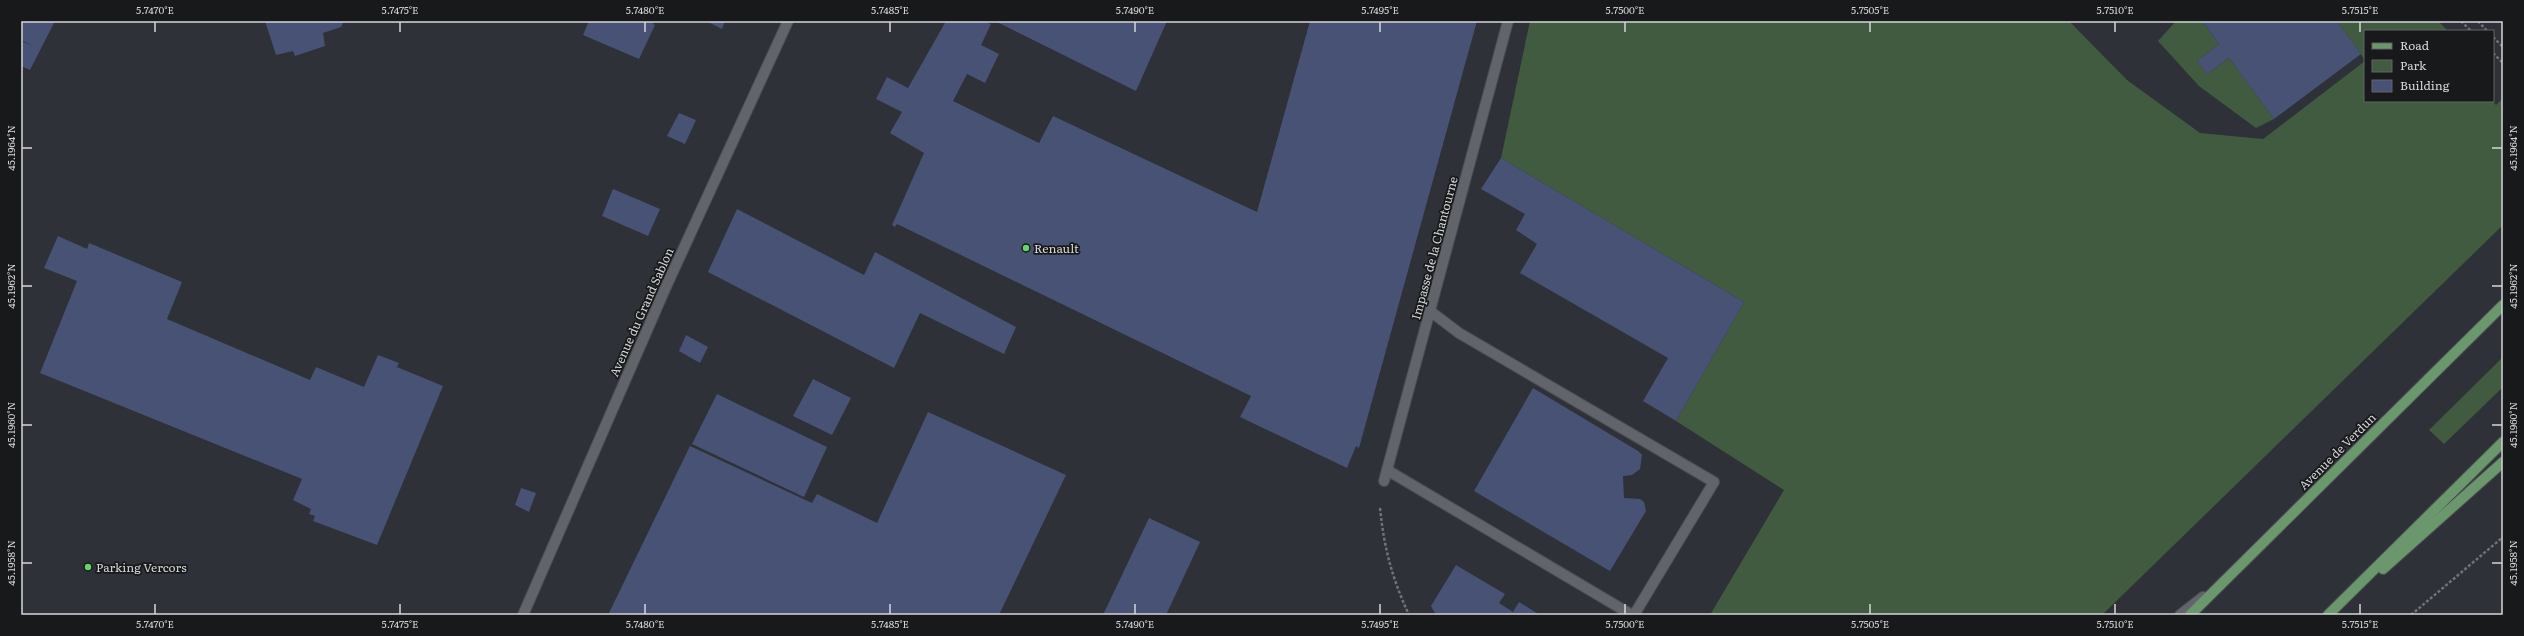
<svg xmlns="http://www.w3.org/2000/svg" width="2524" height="636" font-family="Literata,serif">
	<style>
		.green { fill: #405b3f }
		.building { fill: #475275 }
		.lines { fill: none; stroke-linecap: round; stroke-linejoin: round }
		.service-casing { stroke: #4c4d53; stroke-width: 12 }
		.minor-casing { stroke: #4c4d53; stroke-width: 12 }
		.tertiary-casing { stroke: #4c4d53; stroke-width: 12 }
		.primary-casing { stroke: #4c4d53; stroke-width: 12 }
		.path { stroke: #707277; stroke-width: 2.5; stroke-dasharray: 3 2; stroke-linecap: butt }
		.service { stroke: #62646b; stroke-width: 10 }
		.minor { stroke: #62646b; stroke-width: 10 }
		.tertiary { stroke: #62646b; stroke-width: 10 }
		.primary { stroke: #6a976c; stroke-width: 10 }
		.ticks { fill: none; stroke: #d5d6da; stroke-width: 1.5 }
		.poi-dot { fill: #68d465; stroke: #18191b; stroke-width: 1.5 }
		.labels { text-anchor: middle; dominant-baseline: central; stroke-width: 3.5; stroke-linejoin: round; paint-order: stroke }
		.poi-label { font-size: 12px; fill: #d5d6da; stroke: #18191b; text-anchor: start }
		.street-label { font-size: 12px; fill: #d5d6da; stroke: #18191b }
		.neatline { fill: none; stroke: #d5d6da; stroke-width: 1.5 }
		.ticks-label { font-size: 10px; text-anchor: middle; fill: #d5d6da }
	</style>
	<rect width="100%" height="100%" fill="#2e3137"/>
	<g class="green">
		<polygon points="1530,21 2069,21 2127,80 2200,133 2263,139 2365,61 2365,101 2492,101 2496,105 2503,98 2503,225 2102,615 1710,615 1784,490 1676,421 1744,302 1501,158"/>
		<polygon points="2176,21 2202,21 2219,44 2197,61 2207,74 2229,58 2274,119 2256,128 2199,86 2158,41"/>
		<polygon points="2337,21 2438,21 2448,31 2365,31 2365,60"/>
		<polygon points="2503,357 2503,387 2444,444 2429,430"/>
	</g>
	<g class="building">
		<polygon points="21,21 55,21 30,70 21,66 21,41 33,46 21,40"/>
		<polygon points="265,21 344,21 341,27 323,33 325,46 295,56 293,51 276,55"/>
		<polygon points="589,21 654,21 653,24 655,25 639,59 583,35"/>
		<polygon points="706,21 725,21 722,29"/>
		<polygon points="946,21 984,21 991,24 981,45 999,54 985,83 967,74 953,101 1039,143 1053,116 1257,212 1310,21 1477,21 1359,448 1356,446 1347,468 1240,417 1251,396 897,224 895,227 892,225 924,153 890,133 902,112 876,99 887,77 908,88"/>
		<polygon points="995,21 1167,21 1136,91"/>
		<polygon points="2202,21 2337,21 2361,54 2274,119 2229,58 2207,74 2197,61 2219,44"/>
		<polygon points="679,113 696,120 685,144 667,136"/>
		<polygon points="1501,158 1744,302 1676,421 1643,401 1668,358 1520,273 1537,244 1516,230 1525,214 1481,189"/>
		<polygon points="613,189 660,209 648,236 602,216"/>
		<polygon points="737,209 864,275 875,252 1016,327 1004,354 920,313 894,368 708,272"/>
		<polygon points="58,236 87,249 89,243 182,282 167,319 310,380 316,367 364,387 378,355 399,363 397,367 443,386 377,545 313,521 315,516 309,514 311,509 293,500 302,479 40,373 77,281 44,268"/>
		<polygon points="686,335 708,347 700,363 679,351"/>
		<polygon points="813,379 851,398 832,435 793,416"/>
		<polygon points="1533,388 1638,451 1642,455 1640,469 1632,475 1623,476 1624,498 1640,499 1644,502 1646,511 1610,571 1474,491"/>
		<polygon points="717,394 827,447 804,497 692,444"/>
		<polygon points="928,412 1066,475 999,615 608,615 690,446 812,503 817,494 877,523"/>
		<polygon points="521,488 536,493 529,512 515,505"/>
		<polygon points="1149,518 1200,542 1166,615 1103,615"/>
		<polygon points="1456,565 1505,594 1499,603 1513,612 1519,602 1540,615 1436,615 1431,606"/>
	</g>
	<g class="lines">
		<defs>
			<g id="service">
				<polyline points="1430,311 1459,333 1714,482 1634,615"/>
				<polyline points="1387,470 1632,615"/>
				<polyline points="2180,615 2203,597"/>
			</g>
			<polyline id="minor" points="1384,481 1508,21"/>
			<polyline id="tertiary" points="523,615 665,289 788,21"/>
			<g id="primary">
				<polyline points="2383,569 2503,462"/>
				<polyline points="2190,615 2503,305"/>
				<polyline points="2328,615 2503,442"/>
			</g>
		</defs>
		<use href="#service" class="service-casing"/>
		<use href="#minor" class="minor-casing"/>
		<use href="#tertiary" class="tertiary-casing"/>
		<use href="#primary" class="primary-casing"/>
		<g class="path">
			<polyline points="2461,21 2471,31"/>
			<polyline points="2478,21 2487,31"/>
			<polyline points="2493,37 2503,47"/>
			<polyline points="2493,53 2503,63"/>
			<path d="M1380,508c4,40 12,70 29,107"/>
			<polyline points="2411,615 2503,537"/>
		</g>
		<use href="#service" class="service"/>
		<use href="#minor" class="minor"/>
		<use href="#tertiary" class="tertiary"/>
		<use href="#primary" class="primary"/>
	</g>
	<path class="ticks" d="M155,22v10M400,22v10M645,22v10M890,22v10M1135,22v10M1380,22v10M1625,22v10M1870,22v10M2115,22v10M2360,22v10M22,148h10M2492,148h10M22,286h10M2492,286h10M22,425h10M2492,425h10M22,563h10M2492,563h10M155,604v10M400,604v10M645,604v10M890,604v10M1135,604v10M1380,604v10M1625,604v10M1870,604v10M2115,604v10M2360,604v10"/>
	<g class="poi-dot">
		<circle cx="1026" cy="248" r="4"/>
		<circle cx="88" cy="567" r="4"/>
	</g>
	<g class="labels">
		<g class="poi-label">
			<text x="1034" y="248">Renault</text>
			<text x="96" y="567">Parking Vercors</text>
		</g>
		<g class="street-label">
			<text transform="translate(1434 248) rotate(-75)">Impasse de la Chantourne</text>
			<text transform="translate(641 312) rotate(-66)">Avenue du Grand Sablon</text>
			<text transform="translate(2337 451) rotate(-45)">Avenue de Verdun</text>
		</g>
	</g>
	<rect width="2524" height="636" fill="none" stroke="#18191b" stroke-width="44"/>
	<rect x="2364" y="30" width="130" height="72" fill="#18191b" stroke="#646567"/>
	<rect x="2372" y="43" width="20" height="6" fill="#6a976c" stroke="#646567"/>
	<text x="2400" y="50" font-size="12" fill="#d5d6da">Road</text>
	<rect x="2372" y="60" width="20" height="12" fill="#405b3f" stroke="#646567"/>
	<text x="2400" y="70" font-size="12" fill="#d5d6da">Park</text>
	<rect x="2372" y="80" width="20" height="12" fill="#475275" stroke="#646567"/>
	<text x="2400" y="90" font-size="12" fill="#d5d6da">Building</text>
	<rect x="22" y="22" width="2480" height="592" class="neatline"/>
	<g class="ticks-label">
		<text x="155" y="14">5.7470°E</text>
		<text x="400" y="14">5.7475°E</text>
		<text x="645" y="14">5.7480°E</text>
		<text x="890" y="14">5.7485°E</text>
		<text x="1135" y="14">5.7490°E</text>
		<text x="1380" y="14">5.7495°E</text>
		<text x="1625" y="14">5.7500°E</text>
		<text x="1870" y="14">5.7505°E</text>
		<text x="2115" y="14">5.7510°E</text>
		<text x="2360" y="14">5.7515°E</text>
		<text transform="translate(11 148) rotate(-90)" y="4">45.1964°N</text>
		<text transform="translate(2513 148) rotate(-90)" y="4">45.1964°N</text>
		<text transform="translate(11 286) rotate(-90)" y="4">45.1962°N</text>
		<text transform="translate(2513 286) rotate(-90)" y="4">45.1962°N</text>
		<text transform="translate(11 425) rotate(-90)" y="4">45.1960°N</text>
		<text transform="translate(2513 425) rotate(-90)" y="4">45.1960°N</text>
		<text transform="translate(11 563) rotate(-90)" y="4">45.1958°N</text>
		<text transform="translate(2513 563) rotate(-90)" y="4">45.1958°N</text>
		<text x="155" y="628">5.7470°E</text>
		<text x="400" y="628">5.7475°E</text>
		<text x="645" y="628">5.7480°E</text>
		<text x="890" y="628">5.7485°E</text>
		<text x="1135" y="628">5.7490°E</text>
		<text x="1380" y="628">5.7495°E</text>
		<text x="1625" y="628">5.7500°E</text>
		<text x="1870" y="628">5.7505°E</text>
		<text x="2115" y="628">5.7510°E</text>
		<text x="2360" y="628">5.7515°E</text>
	</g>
</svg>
